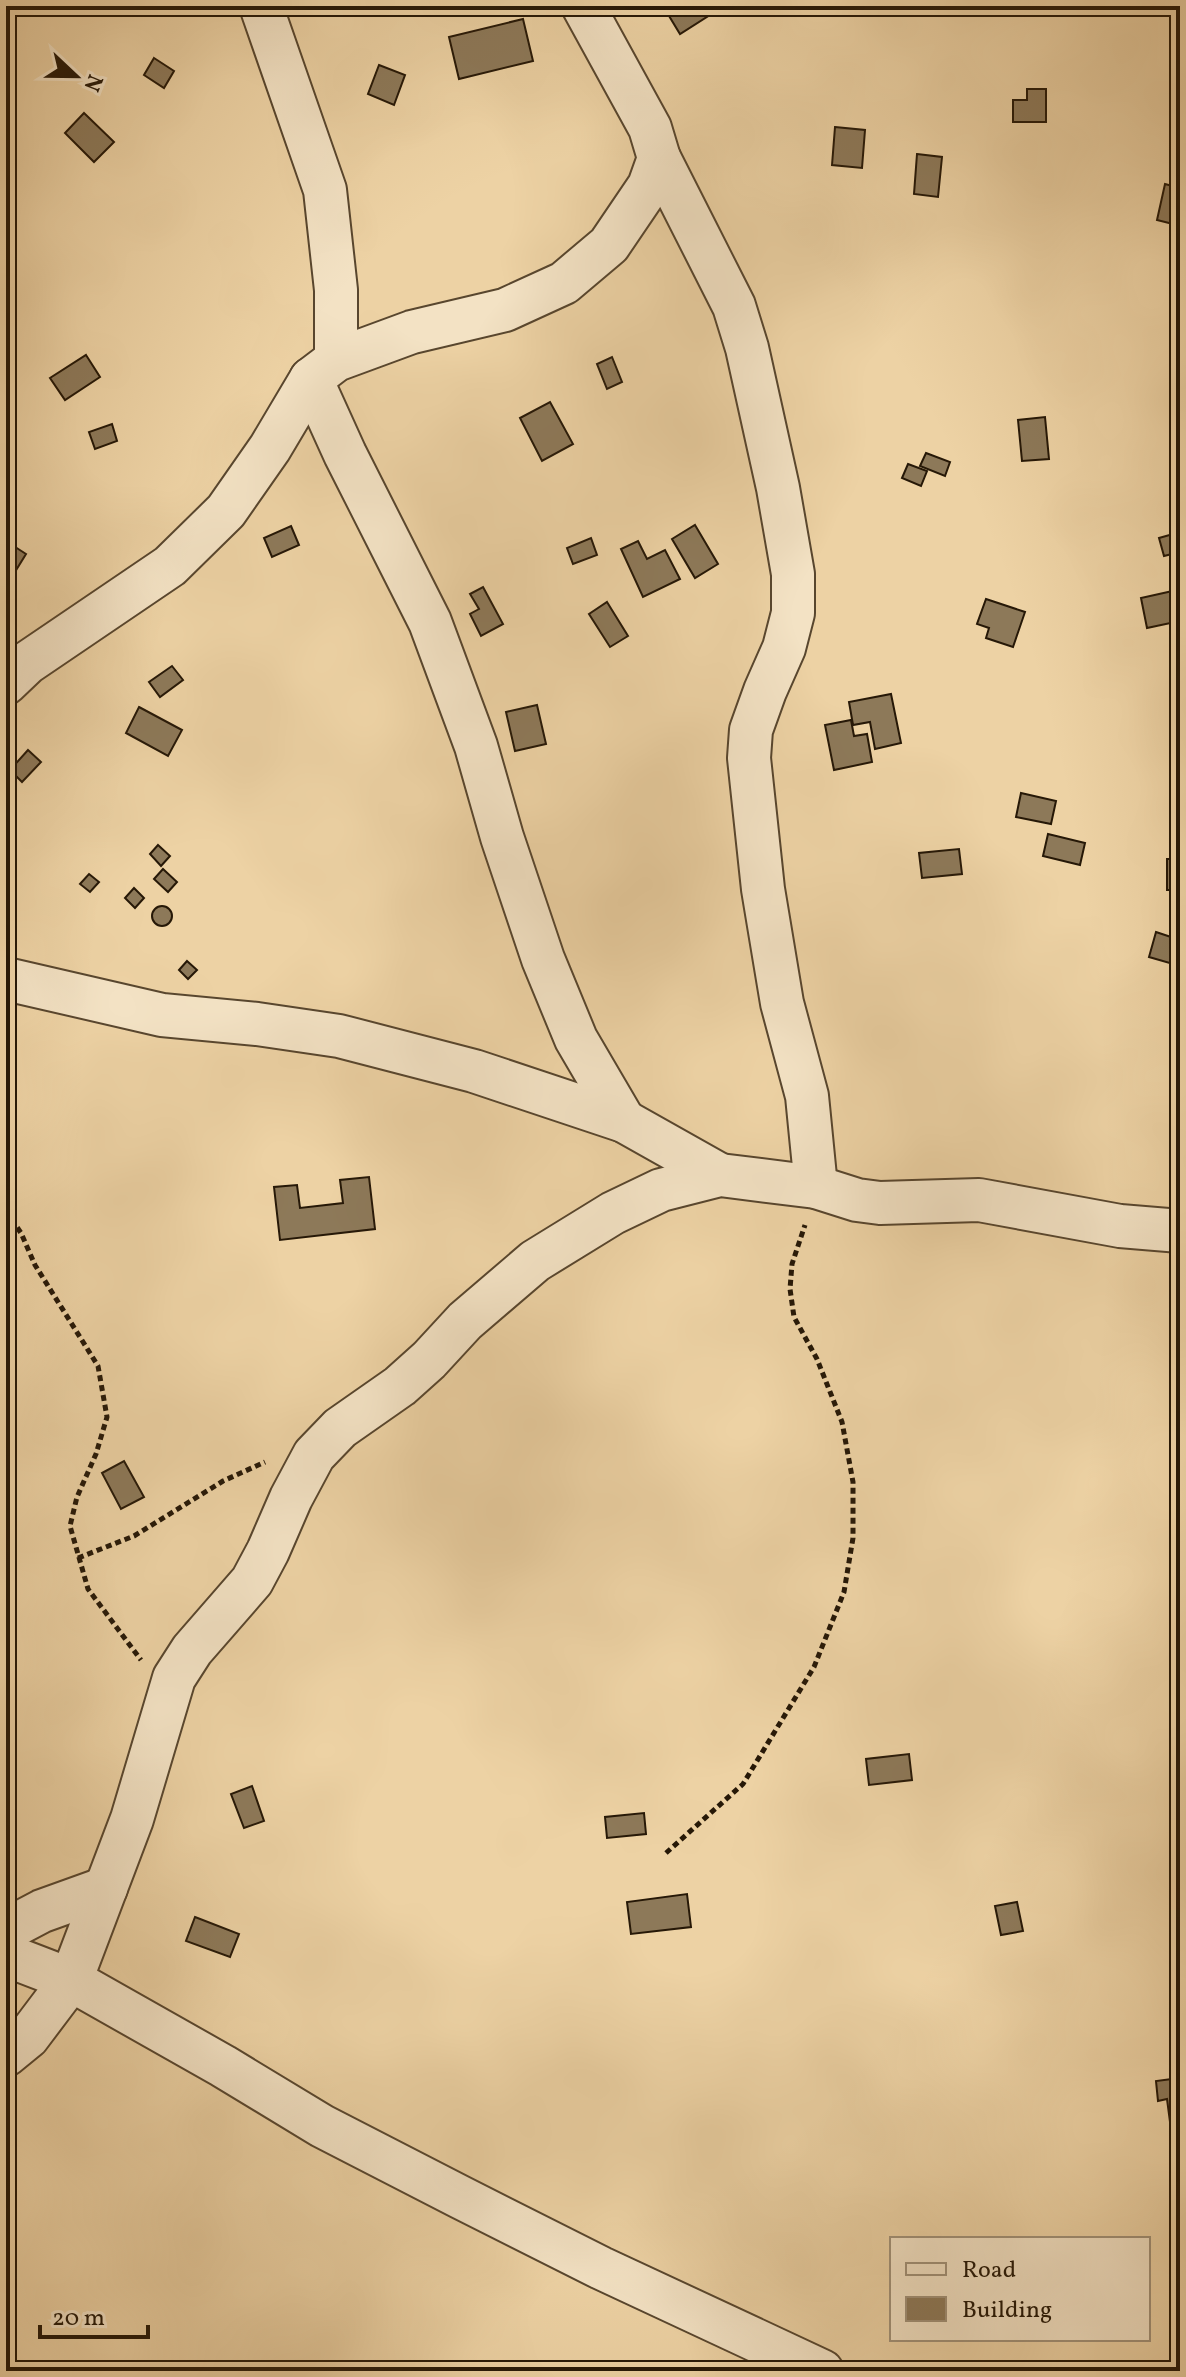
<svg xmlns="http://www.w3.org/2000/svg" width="1186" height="2377" font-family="Vollkorn,serif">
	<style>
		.building { fill: #8d7959; stroke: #261807; stroke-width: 2 }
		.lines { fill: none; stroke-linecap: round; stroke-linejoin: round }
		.minor-casing { stroke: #58462e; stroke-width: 46 }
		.path { stroke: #261807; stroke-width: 5; stroke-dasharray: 6 4; stroke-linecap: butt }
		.minor { stroke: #f3e2c4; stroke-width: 42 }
	</style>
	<rect width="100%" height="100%" fill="#edd2a4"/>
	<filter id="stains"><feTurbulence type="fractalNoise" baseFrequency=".0025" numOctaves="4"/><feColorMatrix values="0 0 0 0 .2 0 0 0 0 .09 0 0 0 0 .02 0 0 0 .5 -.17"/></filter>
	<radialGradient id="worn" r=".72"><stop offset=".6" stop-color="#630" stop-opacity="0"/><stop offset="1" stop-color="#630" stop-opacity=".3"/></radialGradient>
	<g class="building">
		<polygon points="663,6 724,6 680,34"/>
		<polygon points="523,19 533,61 459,79 449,37"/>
		<polygon points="154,58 174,71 164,88 144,75"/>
		<polygon points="379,65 405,75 394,105 368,94"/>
		<polygon points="1027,89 1046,89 1046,122 1013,122 1013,100 1027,100"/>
		<polygon points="84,113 114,142 94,162 65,133"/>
		<polygon points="835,127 865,130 862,168 832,165"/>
		<polygon points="917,154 942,157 938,197 914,194"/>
		<polygon points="1165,184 1180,188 1177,225 1157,220"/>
		<polygon points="86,355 100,377 65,400 50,378"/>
		<polygon points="612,357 622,382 607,389 597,364"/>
		<polygon points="550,402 573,444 542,461 520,418"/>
		<polygon points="1045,417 1049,459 1022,461 1018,420"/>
		<polygon points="112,424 117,441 95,449 89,432"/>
		<polygon points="926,453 950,462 945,476 920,466"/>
		<polygon points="908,464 927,471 921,486 902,478"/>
		<polygon points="695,525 718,564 695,578 672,539"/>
		<polygon points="291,526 299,545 272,557 264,538"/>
		<polygon points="1180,532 1180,552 1164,556 1159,538"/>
		<polygon points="591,538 597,555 573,564 567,548"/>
		<polygon points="638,541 647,559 665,550 680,579 643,597 621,549"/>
		<polygon points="9,543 26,554 10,580 6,577 6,548"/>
		<polygon points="483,587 503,624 481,636 470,614 479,609 470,594"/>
		<polygon points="1177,590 1180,621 1147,628 1141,598"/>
		<polygon points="986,599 1025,612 1013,647 986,638 989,628 977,624"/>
		<polygon points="607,602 628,636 610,647 589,614"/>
		<polygon points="172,666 183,680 160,697 149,682"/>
		<polygon points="891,694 901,743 875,749 870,722 853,725 849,702"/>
		<polygon points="537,705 546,744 515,751 506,712"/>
		<polygon points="139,707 182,730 168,756 126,733"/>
		<polygon points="851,720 854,736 867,734 872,762 834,770 825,725"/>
		<polygon points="28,750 41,762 22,782 10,770"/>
		<polygon points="1021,793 1056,801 1051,824 1016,817"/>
		<polygon points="1048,834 1085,843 1080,865 1043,856"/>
		<polygon points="158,845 170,856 161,866 150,854"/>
		<polygon points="959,849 962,874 922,878 919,853"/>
		<rect x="1167" y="859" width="13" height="31"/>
		<polygon points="163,869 177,882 168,892 154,879"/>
		<polygon points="89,874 99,882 90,892 80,884"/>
		<polygon points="134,888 144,898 135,908 125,898"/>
		<circle cx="162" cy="916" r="10"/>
		<polygon points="1156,932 1180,940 1180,966 1149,957"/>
		<polygon points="187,961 197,970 188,979 179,970"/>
		<polygon points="369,1177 375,1229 280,1240 274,1187 297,1185 300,1208 343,1203 340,1180"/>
		<polygon points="124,1461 144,1497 121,1509 102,1473"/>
		<polygon points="909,1754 912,1780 869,1785 866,1759"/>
		<polygon points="252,1786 264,1821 244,1828 231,1794"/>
		<polygon points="644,1813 646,1834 607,1838 605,1817"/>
		<polygon points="687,1894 691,1927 631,1934 627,1902"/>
		<polygon points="1017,1902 1023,1931 1001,1935 995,1906"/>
		<polygon points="195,1917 239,1934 230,1957 186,1941"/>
		<polygon points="1180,2078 1180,2121 1170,2122 1167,2099 1158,2101 1156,2081"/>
	</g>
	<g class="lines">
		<defs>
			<g id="minor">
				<polyline points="261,6 325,190 336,290 336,360"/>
				<polyline points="659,158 734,306 747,348 778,488 793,574 793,613 784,648 765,691 751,730 749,758 763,889 782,1003 807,1096 816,1187"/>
				<polyline points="311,379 345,454 430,622 476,746 502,837 543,959 576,1039 624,1121"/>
				<polyline points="6,683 27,663 170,566 226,511 270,448 311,379 336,360 412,332 505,310 564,283 609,245 649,186 659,158 650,128 583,6"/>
				<polyline points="6,979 162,1015 257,1024 339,1036 474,1071 624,1121 720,1175"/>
				<polyline points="6,1930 42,1911 106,1888"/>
				<polyline points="6,1955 71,1980 223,2066 322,2126 460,2197 601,2268 822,2371"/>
				<polyline points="6,2055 28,2037 71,1980 132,1819 174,1678 192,1650 252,1581 268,1551 291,1498 314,1455 340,1428 400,1386 429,1360 465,1321 535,1261 613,1213 661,1190 720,1175 816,1187 857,1200 880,1203 979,1200 1120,1226 1180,1231"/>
			</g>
		</defs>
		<use href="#minor" class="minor-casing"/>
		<g class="path">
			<polyline points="6,1211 21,1233 35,1265 98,1366 107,1417 96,1454 77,1497 70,1526 88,1589 141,1660"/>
			<polyline points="78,1558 134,1536 223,1481 265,1462"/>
			<polyline points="666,1853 743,1784 814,1667 844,1592 853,1538 853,1482 842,1422 817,1359 794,1317 790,1289 792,1264 805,1225"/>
		</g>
		<use href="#minor" class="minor"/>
	</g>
	<rect width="1186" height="2377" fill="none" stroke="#edd2a4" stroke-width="32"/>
	<rect x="8" y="8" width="1170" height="2361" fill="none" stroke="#261807" stroke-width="4"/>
	<rect x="16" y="16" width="1154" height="2345" fill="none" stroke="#261807" stroke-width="2"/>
	<rect x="890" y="2237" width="260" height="104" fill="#f3e2c4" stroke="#a19178" stroke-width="2"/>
	<rect x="906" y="2263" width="40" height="12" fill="#f3e2c4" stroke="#a19178" stroke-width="2"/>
	<text x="962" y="2277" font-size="24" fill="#261807">Road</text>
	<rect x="906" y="2297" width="40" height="24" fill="#8d7959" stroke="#a19178" stroke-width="2"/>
	<text x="962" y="2317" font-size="24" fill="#261807">Building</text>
	<g transform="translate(76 76) rotate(112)" stroke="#f3e2c4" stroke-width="6" paint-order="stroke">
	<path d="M0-6L14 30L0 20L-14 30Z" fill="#261807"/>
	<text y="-12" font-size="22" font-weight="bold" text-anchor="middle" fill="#261807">N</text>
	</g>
	<path d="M40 2325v12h108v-12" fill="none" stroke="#261807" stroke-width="4"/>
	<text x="52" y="2325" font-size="24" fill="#261807" stroke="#f3e2c4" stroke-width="6" paint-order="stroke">20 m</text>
	<rect width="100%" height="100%" filter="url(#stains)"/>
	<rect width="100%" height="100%" fill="url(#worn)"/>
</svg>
